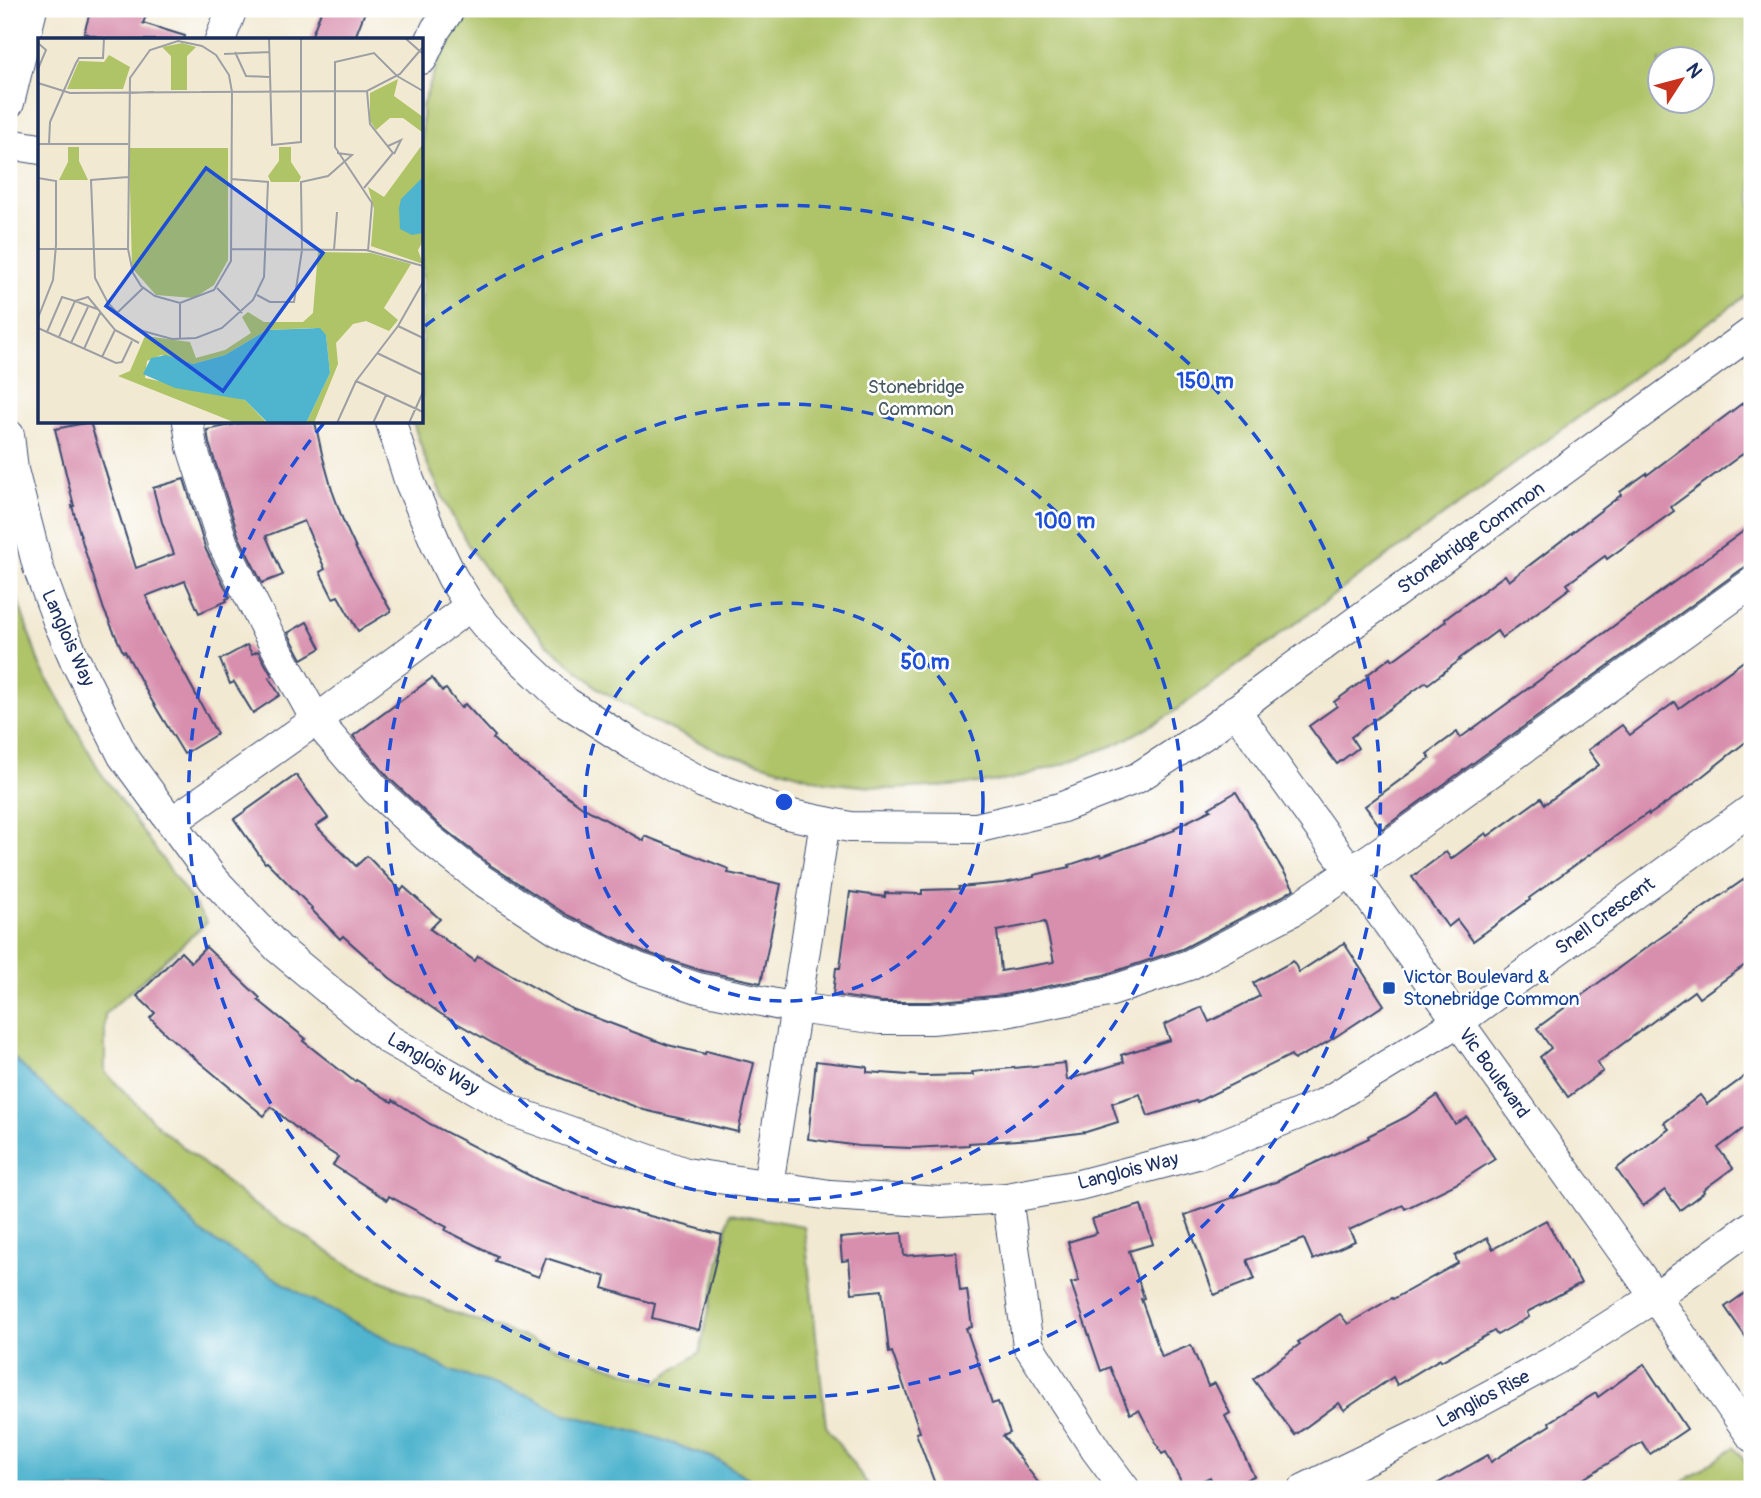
<svg xmlns="http://www.w3.org/2000/svg" width="1761" height="1498" font-family="Pangolin,sans-serif">
	<style>
		.green { fill: #afc367; stroke: #657962; stroke-width: 2; fill-rule: evenodd }
		.water { fill: #4fb4ce; stroke: #357296; stroke-width: 2 }
		.building { fill: #d88fad; fill-rule: evenodd }
		.lines { fill: none; stroke-linecap: round; stroke-linejoin: round }
		.minor-casing { stroke: #3b4b6f; stroke-width: 32 }
		.minor { stroke: #fff; stroke-width: 30 }
		.ring { fill: none; stroke: #1d4ed8; stroke-width: 3.5; stroke-dasharray: 12 9 }
		.transit-dot { fill: #1a4fb4; stroke: #fff; stroke-width: 2.5 }
		.labels { text-anchor: middle; dominant-baseline: central; stroke-width: 5; stroke-linejoin: round; paint-order: stroke }
		.park-label { font-size: 19px; fill: #475b61; stroke: #fff }
		.street-label { font-size: 19px; fill: #1b2f5e; stroke: #fff }
		.transit-label { font-size: 19px; fill: #164399; stroke: #fff; text-anchor: start }
		.inset-road { fill: none; stroke: #9c9fa4; stroke-width: 2 }
		.view { fill: #1d4ed8; fill-opacity: 0.15; stroke: #1d4ed8; stroke-width: 3.5 }
		.inset-edge { fill: none; stroke: #1b2f5e; stroke-width: 3.5 }
		.centre { fill: #1d4ed8; stroke: #fff; stroke-width: 3.5 }
		.ring-label { font-size: 21px; text-anchor: middle; font-weight: bold; fill: #1d4ed8; stroke: #fff; stroke-width: 5; stroke-linejoin: round; paint-order: stroke }
	</style>
	<rect width="100%" height="100%" fill="#fff"/>
	<filter id="ink" filterUnits="userSpaceOnUse"><feTurbulence type="fractalNoise" baseFrequency=".0143" numOctaves="2"/><feDisplacementMap in="SourceGraphic" scale="14" xChannelSelector="R" yChannelSelector="G"/><feConvolveMatrix kernelMatrix="1 2 1 2 8 2 1 2 1" color-interpolation-filters="sRGB"/></filter>
	<filter id="wash" filterUnits="userSpaceOnUse"><feTurbulence type="fractalNoise" baseFrequency=".00686" numOctaves="4" result="noise"/><feDisplacementMap in="SourceGraphic" scale="28" xChannelSelector="R" yChannelSelector="G"/><feGaussianBlur stdDeviation="1.57" result="paint"/><feColorMatrix in="noise" values="0 0 0 0 0 0 0 0 0 0 0 0 0 0 0 0 0 1.4 0 .05"/><feComposite in="paint" operator="in"/></filter>
	<g filter="url(#wash)">
		<rect width="100%" height="100%" fill="#f2e9d2"/>
		<g class="green">
			<path d="M464,9h1288v282l-584,425 -49,27 -55,21 -56,16 -58,6 -60,3 -65,-7 -106,-31 -71,-32 -50,-31 -45,-39 -44,-47 -41,-57 -21,-39 -21,-45 -13,-39h9v-316l25,-68zM1660,60h42v42h-42z"/>
			<polygon points="9,574 40,666 101,773 207,922 105,1014 105,1072 160,1128 253,1204 353,1267 448,1311 656,1382 700,1352 730,1213 804,1226 826,1426 871,1489 767,1489 715,1458 657,1438 563,1413 531,1396 451,1371 311,1300 200,1232 163,1191 38,1082 9,1053"/>
			<polygon points="1734,1447 1752,1471 1752,1489 1673,1489"/>
		</g>
		<polygon class="water" points="9,1053 38,1082 163,1191 200,1232 311,1300 451,1371 531,1396 563,1413 657,1438 715,1459 767,1489 9,1489"/>
		<g id="blocks">
			<g class="building">
				<polygon points="91,9 149,9 143,23 185,36 184,40 108,40 84,33"/>
				<polygon points="322,9 366,9 354,40 310,40"/>
				<polygon points="1752,396 1752,447 1671,507 1674,511 1607,559 1605,556 1567,584 1570,588 1502,638 1497,631 1459,659 1460,660 1428,684 1426,682 1351,737 1358,748 1337,764 1309,726 1337,706 1334,702 1368,677 1367,675 1391,657 1393,660 1446,621 1445,619 1505,575 1509,581 1621,495 1620,492 1647,473 1647,475"/>
				<polygon points="90,422 136,568 174,554 162,522 153,488 184,479 206,550 230,597 226,599 227,601 199,613 185,581 146,596 161,630 217,734 184,754 149,696 125,651 123,652 104,610 85,551 72,506 74,506 55,429"/>
				<polygon points="245,422 315,422 322,454 332,490 344,523 358,553 391,611 358,631 338,596 333,598 320,572 325,569 304,521 266,536 283,575 262,583 239,537 209,443 207,430"/>
				<polygon points="1752,525 1752,564 1742,569 1382,829 1365,806 1430,758 1427,754 1457,732 1460,738"/>
				<polygon points="307,622 321,648 302,659 288,633"/>
				<polygon points="247,645 252,654 258,651 272,676 269,678 280,695 253,713 234,682 230,684 220,660"/>
				<polygon points="1752,655 1752,737 1681,793 1649,815 1648,813 1529,898 1530,900 1473,941 1457,920 1448,927 1412,877 1446,852 1451,859 1486,833 1488,836 1541,798 1545,804 1599,765 1588,750 1622,725 1630,735 1675,702 1679,708"/>
				<polygon points="432,678 442,691 446,689 461,708 465,704 495,736 493,739 512,756 584,808 644,841 645,836 729,869 728,873 781,884 761,983 703,971 645,952 567,915 490,865 438,824 389,778 353,736"/>
				<polygon points="296,775 328,818 316,826 356,866 367,856 401,891 404,887 440,919 430,929 475,961 478,956 572,1009 668,1045 705,1054 706,1051 754,1063 738,1132 644,1110 540,1070 441,1014 390,978 343,936 340,939 311,909 312,908 267,862 265,863 234,819"/>
				<path d="M1236,792l58,97 -11,7 -101,53 -78,26 -100,20 -74,7h-49l-48,-7 3,-27h4l10,-76 35,5v-4l37,1v-4l37,-1v-2l45,-4 30,-6v-2l36,-8 -1,-2 31,-10 1,2 74,-27 -1,-2 37,-18 -2,-2zM1045,922l9,40 -53,9 -4,-40z"/>
				<polygon points="1752,874 1752,960 1699,998 1694,991 1597,1063 1603,1071 1568,1097 1540,1057 1551,1048 1537,1028 1650,945"/>
				<polygon points="1344,943 1384,1005 1326,1043 1294,1060 1291,1055 1197,1102 1196,1101 1148,1116 1140,1094 1112,1103 1118,1122 1086,1132 1034,1139 969,1143 969,1145 912,1148 859,1146 808,1139 816,1061 867,1067 867,1072 923,1076 973,1075 972,1072 1065,1063 1067,1080 1124,1062 1121,1055 1170,1040 1164,1025 1202,1007 1209,1022 1260,996 1253,983 1293,961 1299,972"/>
				<polygon points="206,947 260,998 258,1000 306,1039 303,1041 355,1082 356,1080 392,1102 393,1100 430,1124 538,1180 578,1195 627,1210 722,1235 699,1330 652,1318 655,1304 603,1288 606,1277 546,1258 539,1277 495,1261 497,1256 445,1230 447,1227 389,1196 387,1200 333,1165 338,1157 307,1137 271,1107 264,1116 166,1034 150,1018 155,1013 137,996 181,952 191,962"/>
				<polygon points="1752,1071 1752,1122 1718,1148 1733,1168 1703,1190 1704,1192 1680,1210 1665,1190 1643,1206 1616,1169 1669,1129 1664,1123 1700,1095 1707,1104"/>
				<polygon points="1437,1096 1455,1124 1467,1117 1495,1159 1458,1183 1405,1209 1403,1205 1349,1230 1355,1241 1313,1260 1304,1239 1247,1260 1255,1279 1214,1295 1185,1215 1278,1181 1278,1180 1369,1138 1368,1136 1406,1117"/>
				<polygon points="1141,1205 1153,1244 1129,1251 1144,1298 1141,1299 1162,1357 1191,1345 1208,1386 1215,1383 1230,1413 1225,1416 1254,1476 1226,1489 1216,1489 1210,1477 1185,1489 1166,1452 1162,1454 1139,1410 1130,1414 1110,1367 1101,1371 1071,1283 1079,1281 1068,1242 1097,1233 1092,1219"/>
				<polygon points="1546,1220 1581,1283 1527,1312 1529,1317 1497,1335 1494,1331 1441,1361 1440,1359 1397,1385 1393,1377 1344,1410 1339,1403 1295,1435 1253,1379 1300,1344 1298,1342 1340,1314 1348,1324 1392,1298 1393,1299 1458,1263 1455,1256 1487,1238 1493,1249"/>
				<polygon points="902,1233 904,1256 956,1252 960,1291 967,1290 972,1327 966,1328 992,1404 998,1402 1010,1433 1003,1436 1043,1489 937,1489 916,1433 920,1432 892,1352 889,1353 882,1290 852,1293 849,1260 842,1261 840,1238"/>
				<polygon points="1752,1288 1752,1346 1725,1307"/>
				<polygon points="1644,1364 1687,1429 1650,1454 1642,1442 1567,1489 1428,1489 1488,1455 1491,1462 1550,1425 1549,1422 1596,1393 1598,1397"/>
			</g>
		</g>
	</g>
	<g filter="url(#ink)">
		<use href="#blocks" fill-opacity="0" stroke="#3b4b6f" stroke-width="2"/>
		<g class="lines">
			<defs>
				<g id="minor">
					<polyline points="220,40 232,9"/>
					<polyline points="422,59 436,29 450,9"/>
					<polyline points="9,103 32,9"/>
					<polyline points="9,144 40,149"/>
					<polyline points="188,422 192,447 223,544 268,633 316,720 376,790 427,837 480,879 558,930 638,968 698,988 795,1008 880,1019 931,1019 1006,1012 1108,992 1189,965 1292,911 1383,850 1752,583"/>
					<polyline points="391,422 409,480 437,546 452,577 470,606 487,627 566,702 633,745 703,783 787,814 850,827 976,828 1060,808 1137,778 1208,732 1261,691 1752,332"/>
					<polyline points="9,435 13,470 38,567 58,621 75,660 123,756 213,879 279,949 388,1039 515,1112 686,1173 830,1195 941,1202 1007,1198 1039,1192 1079,1185 1201,1153 1323,1104 1458,1022 1752,809"/>
					<polyline points="1235,710 1634,1267 1752,1437"/>
					<polyline points="172,822 316,720 470,606"/>
					<polyline points="768,1185 825,822"/>
					<polyline points="1007,1198 1028,1345 1096,1450 1125,1489"/>
					<polyline points="1304,1489 1424,1431 1557,1359 1655,1297 1752,1226"/>
				</g>
			</defs>
			<use href="#minor" class="minor-casing"/>
			<use href="#minor" class="minor"/>
		</g>
	</g>
	<g class="ring">
		<circle cx="784" cy="802" r="199"/>
		<circle cx="784" cy="802" r="398"/>
		<path d="M425 326A596 596 0 1 1 324 423"/>
	</g>
	<rect class="transit-dot" x="1382" y="981" width="14" height="14" rx="3.5"/>
	<g class="labels">
		<g class="park-label">
			<text x="916" y="387">Stonebridge<tspan x="916" dy="22">Common</tspan></text>
		</g>
		<g class="street-label">
			<text transform="translate(1471 538) rotate(-36)">Stonebridge Common</text>
			<text transform="translate(68 638) rotate(66)">Langlois Way</text>
			<text transform="translate(1605 916) rotate(-36)">Snell Crescent</text>
			<text transform="translate(433 1064) rotate(31)">Langlois Way</text>
			<text transform="translate(1494 1073) rotate(54)">Vic Boulevard</text>
			<text transform="translate(1128 1171) rotate(-14)">Langlois Way</text>
			<text transform="translate(1483 1399) rotate(-28)">Langlios Rise</text>
		</g>
		<g class="transit-label">
			<text x="1403" y="977">Victor Boulevard &amp;<tspan x="1403" dy="22">Stonebridge Common</tspan></text>
		</g>
	</g>
	<g transform="translate(38 38)">
		<rect width="385" height="385" fill="#f2e9d2"/>
		<path d="M144,5l14,4 -9,9v34h-16v-34l-9,-9zM71,17l21,12 -7,22h-56l12,-28 25,1zM360,41l-4,17 29,21v124l-5,9 5,14 -52,-18 3,-37 -6,-22 16,10 38,-52v-13l-19,-14h-13l-14,12 -6,-9v-28zM30,109h11v14l9,19h-29l9,-18zM241,109h12v15l10,15 -2,5h-28l-3,-6 11,-15zM91,110h99v112l-14,25 -20,13 -38,-3 -24,-27zM280,214l53,1 40,11 -27,44 14,12 -9,11 -23,-10 -13,3 -17,19 2,21 -24,59h-8l24,-50 -4,-38 -12,-7 -47,2 -42,25 -32,9 -32,-9 -14,6 -2,17 100,22 22,23h-31l-118,-47 12,-5 15,-35 45,6 6,16 29,-8 26,-17 -9,-16 6,-5 16,10h39l10,-9z" fill="#afc367"/>
		<path d="M385,139v56l-11,2 -12,-6 -1,-21 2,-9zM282,290l6,7 4,38 -24,50h-38l-23,-23 -70,-12 -32,-14 8,-16 15,-3 27,9 32,-9 42,-25z" fill="#4fb4ce"/>
		<path class="inset-road" d="M231,0l3,107 29,-3v-104M367,0l18,16M140,3l24,5 14,9 13,20 3,17 -1,169 -17,29 -34,13 -25,-7 -14,-10 -8,-13 -5,-24 2,-171 20,-28zM0,5l8,7 -8,19M197,14l11,24 23,1M186,16l45,-2M0,45l32,10 132,-1M163,54l166,-1 33,-17 23,-27M91,55l25,-1M0,106h90M11,106l1,-22 26,-59 3,-5h24l1,-20M350,108l13,-6 -7,14M90,139l-37,3 4,98 13,25 15,16 20,12 29,8 24,-1 26,-10 31,-28 11,-23 4,-95 -37,-3M0,140l18,3v64l-3,35 -15,38M326,150l29,-35 -23,-29 -3,-33M0,211h90M194,211l134,1 57,16M296,212l3,-38M330,213l4,-48 -37,-56v-85l39,-9 23,23 26,15M385,244l-25,44 -42,55 67,31M179,250l25,25M219,257l13,7h24l8,-52 -1,-68 27,-6 24,-21 -15,-2M79,275l26,-25M360,288l25,12M0,290l78,35 6,-1 10,-21M9,294l15,-35 13,4 13,-4 27,33 24,13M21,299l16,-36 22,8M142,301v-36M33,305l17,-36M46,311l16,-36M339,315l46,22M64,319l13,-27M299,385l19,-42M335,385l13,-28M371,385l14,-31"/>
		<path class="view" d="M168,130l117,85 -100,138 -117,-85z"/>
		<rect width="385" height="385" class="inset-edge"/>
	</g>
	<circle cx="784" cy="802" r="10" class="centre"/>
	<g class="ring-label">
		<text x="1205" y="388">150 m</text>
		<text x="1065" y="528">100 m</text>
		<text x="925" y="669">50 m</text>
	</g>
	<rect width="1761" height="1498" fill="none" stroke="#fff" stroke-width="35"/>
	<g transform="translate(1681 80) rotate(54)"><circle r="33" fill="#ffffff" stroke="#a4acbf" stroke-width="2"/>
	<path d="M0-5L12 26L0 18L-12 26Z" fill="#c8321e"/>
	<text y="-10" font-size="19" font-weight="bold" text-anchor="middle" fill="#1b2f5e">N</text>
	</g>
</svg>
